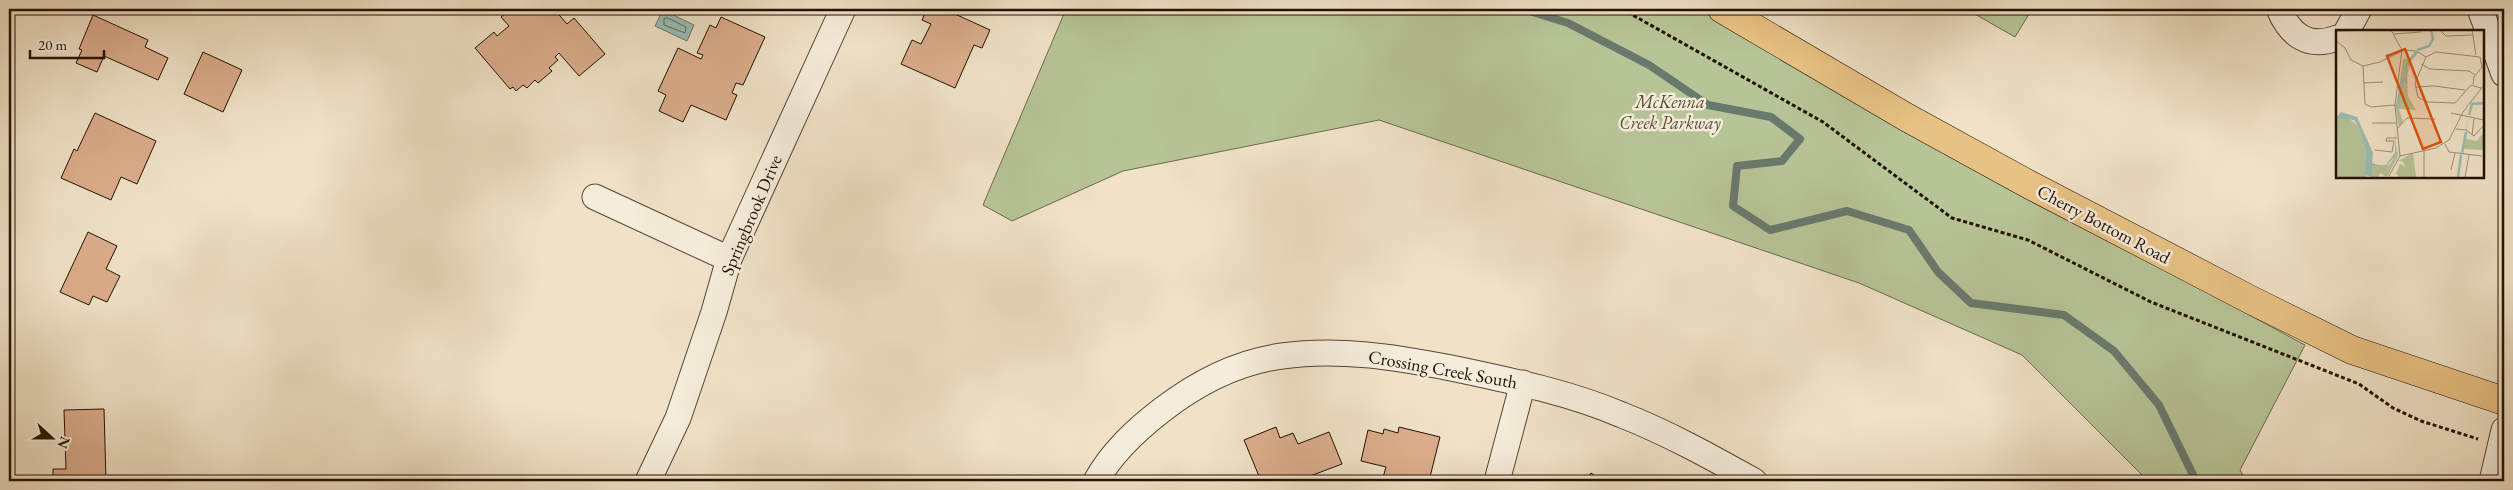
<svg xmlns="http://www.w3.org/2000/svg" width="2513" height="490" font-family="'EB Garamond',serif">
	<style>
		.green { fill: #b7c497; stroke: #6d6a4c }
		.water { fill: #9abeb5; stroke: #6a796d }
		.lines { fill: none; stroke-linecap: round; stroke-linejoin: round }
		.shore { stroke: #5e685c; stroke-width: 1 }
		.stream { stroke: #6a796d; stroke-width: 8 }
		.building { fill: #dbad8c; stroke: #231102 }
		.minor-casing { stroke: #564533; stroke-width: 27 }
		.major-casing { stroke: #231102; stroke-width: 29 }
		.path { stroke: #231102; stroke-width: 3; stroke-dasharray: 4 2.5; stroke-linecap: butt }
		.minor { stroke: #f5ecdb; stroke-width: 25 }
		.major { stroke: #e8c184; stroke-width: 28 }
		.labels { text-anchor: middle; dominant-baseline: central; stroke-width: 5; stroke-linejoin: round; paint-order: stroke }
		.park-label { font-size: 18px; font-style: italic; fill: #575036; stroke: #f5ecdb }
		.street-label { font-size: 18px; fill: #231102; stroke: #f5ecdb }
		.inset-river { fill: none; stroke: #9abeb5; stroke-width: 2.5 }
		.inset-road { fill: none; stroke: #9e8e78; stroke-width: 1 }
		.view { fill: #de550c; fill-opacity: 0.15; stroke: #de550c; stroke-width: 2.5 }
		.inset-edge { fill: none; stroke: #231102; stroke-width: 2.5 }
	</style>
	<rect width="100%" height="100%" fill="#f0e2c7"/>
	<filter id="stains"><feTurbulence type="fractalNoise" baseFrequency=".004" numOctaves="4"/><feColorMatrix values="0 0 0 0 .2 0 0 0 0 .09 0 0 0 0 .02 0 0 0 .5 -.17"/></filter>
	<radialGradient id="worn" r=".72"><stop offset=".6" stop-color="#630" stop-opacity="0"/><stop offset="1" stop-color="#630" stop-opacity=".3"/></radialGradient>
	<g class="green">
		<polygon points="1066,9 1699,9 1941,149 2305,345 2240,470 2246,481 2148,481 2022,355 1859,283 1379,120 1123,171 1012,221 983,205"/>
		<polygon points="1966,9 2032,9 2015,37"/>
	</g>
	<polygon class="water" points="663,10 694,25 687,41 655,26"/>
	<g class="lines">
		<polygon class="shore" points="668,18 686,27 685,33 664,25 664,19"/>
		<polyline class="stream" points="1523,9 1568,23 1649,65 1708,105 1771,117 1800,139 1782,161 1737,166 1733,206 1770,230 1847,211 1909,230 1938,272 1971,303 2064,315 2114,351 2159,405 2196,481"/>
	</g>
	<g class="building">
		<polygon points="510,9 554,9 567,24 574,18 605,54 579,76 559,53 555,57 558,60 549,68 552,71 538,83 535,80 527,88 523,85 516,91 513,87 510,89 475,48 494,32 497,36 509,26 501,17"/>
		<polygon points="927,9 944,9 990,30 982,48 974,45 955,88 901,64 912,40 921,44 931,24 922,20"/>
		<polygon points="93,15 148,40 145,47 168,58 158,80 104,56 97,72 76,63 82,50 79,49"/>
		<polygon points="721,17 765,37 743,85 736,83 732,93 737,95 726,120 691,105 683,122 659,111 666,95 658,91 678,48 701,59 703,55 697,53 710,25 716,28"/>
		<polygon points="203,52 242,70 223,112 184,94"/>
		<polygon points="95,113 156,141 137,184 121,177 111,200 61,178 74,149 77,151"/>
		<polygon points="88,232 117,246 106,269 120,276 107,302 93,296 89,305 60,292"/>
		<polygon points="104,409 106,481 53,481 53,469 66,469 64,410"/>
		<polygon points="1276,427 1280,438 1293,433 1298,444 1329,432 1342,464 1297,481 1261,481 1244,440"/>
		<polygon points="1399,427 1440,437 1429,481 1382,481 1386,467 1361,461 1368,430 1383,434 1384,429 1398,433"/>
		<polygon points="1591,473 1603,481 1585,481"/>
	</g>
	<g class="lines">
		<defs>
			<g id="minor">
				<path d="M2279,9c11,26 29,40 58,29"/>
				<polyline points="2480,9 2504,74"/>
				<polyline points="2347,31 2359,9"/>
				<polyline points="595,197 729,259"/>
				<polyline points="648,481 678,418 714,312 729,259 843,9"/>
				<path d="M1096,481c16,-29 40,-51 66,-71 35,-27 75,-48 120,-54 56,-8 113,1 169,12 57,12 117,24 171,47 46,18 89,42 132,66"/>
				<polyline points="1497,481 1523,383"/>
				<polyline points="2492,481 2504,430"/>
			</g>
			<polyline id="major" points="1722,9 1906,117 2030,185 2251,300 2352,350 2504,401"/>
		</defs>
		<use href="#minor" class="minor-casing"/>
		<use href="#major" class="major-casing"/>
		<polyline class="path" points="1622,9 1823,122 1952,218 2028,240 2151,302 2359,384 2393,408 2421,421 2478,439"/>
		<use href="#minor" class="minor"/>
		<use href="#major" class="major"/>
	</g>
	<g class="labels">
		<g class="park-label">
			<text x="1670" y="101">McKenna<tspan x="1670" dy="21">Creek Parkway</tspan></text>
		</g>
		<g class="street-label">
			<text transform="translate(751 215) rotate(-67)">Springbrook Drive</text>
			<text transform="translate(2104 224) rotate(28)">Cherry Bottom Road</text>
			<text transform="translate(1443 369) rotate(10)">Crossing Creek South</text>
		</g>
	</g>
	<g transform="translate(2336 30)">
		<rect width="148" height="148" fill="#f0e2c7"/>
		<path d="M80,22l2,1 -7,8 -4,15 1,20 8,14 -17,-1 4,13 -4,5 -3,-18 7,-50h5zM11,87l11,9 8,25v26h-30v-59zM132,87l-2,22 11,2 6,-8v17l-19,-1 -1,4zM61,115l1,11 -11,21 -7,-4 -2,4h-6v-12h17l7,-10zM77,123l3,24h-17l-3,-4 4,-9 6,3 -4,-6h-4z" fill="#b7c497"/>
		<path d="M5,82l16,5 16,36 -1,10 12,4 11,-14 1,-26v28l-11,12 -13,-2v12l-7,-2 1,-24 -8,-25 -4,-6 -18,-2z" fill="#9abeb5"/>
		<path class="inset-river" d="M81,20l12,-4 4,-7 -2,-9M61,77l5,-27 4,2v-16l10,-14M133,85l3,-11 12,-1M126,123l4,-21M122,147l3,-22"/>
		<path class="inset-road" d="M55,0l11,20 -7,55 5,51M104,0l6,6 27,-1M136,0l4,25M0,1l44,-1M58,4l27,-2M0,11l9,7 6,12 12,6M85,34l9,5 39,2 6,4M28,53l19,-1M137,54l1,-7 8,-10 -2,-10 -44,-5 -10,5 -11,26 3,14 9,5 28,1 16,-18 10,3M79,57l19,-1 31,4M59,75l-24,2 -6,-3 -2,-38 17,-4 24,-12 12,1 10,6M115,83l33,7M36,93h24M61,99l10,-11 28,1M120,99l10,1 8,6 10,-11M136,105l2,-16M109,114l4,8 33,4M39,120l17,2 2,-11h-8l1,-3h10M115,140l4,-17M53,146l11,-20 36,-8 13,-8 14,-28 21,-27M88,147v-26M129,147l4,-22"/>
		<path class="view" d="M69,19l36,93 -18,7 -36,-93z"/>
		<rect width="148" height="148" class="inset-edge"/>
	</g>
	<rect width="2513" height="490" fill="none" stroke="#f0e2c7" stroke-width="30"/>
	<rect x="10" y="10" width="2493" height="470" fill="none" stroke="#231102" stroke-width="2.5"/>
	<rect x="15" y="15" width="2483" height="460" fill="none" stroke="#231102"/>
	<g transform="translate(52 438) rotate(111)" stroke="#f5ecdb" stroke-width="4" paint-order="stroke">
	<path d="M0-4L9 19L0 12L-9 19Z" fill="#231102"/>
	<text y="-8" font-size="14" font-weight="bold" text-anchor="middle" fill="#231102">N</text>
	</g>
	<path d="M30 50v8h74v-8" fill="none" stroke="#231102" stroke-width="2.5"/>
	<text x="38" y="50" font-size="15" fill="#231102" stroke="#f5ecdb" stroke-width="4" paint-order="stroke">20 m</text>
	<rect width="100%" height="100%" filter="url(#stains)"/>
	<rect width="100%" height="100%" fill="url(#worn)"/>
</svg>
